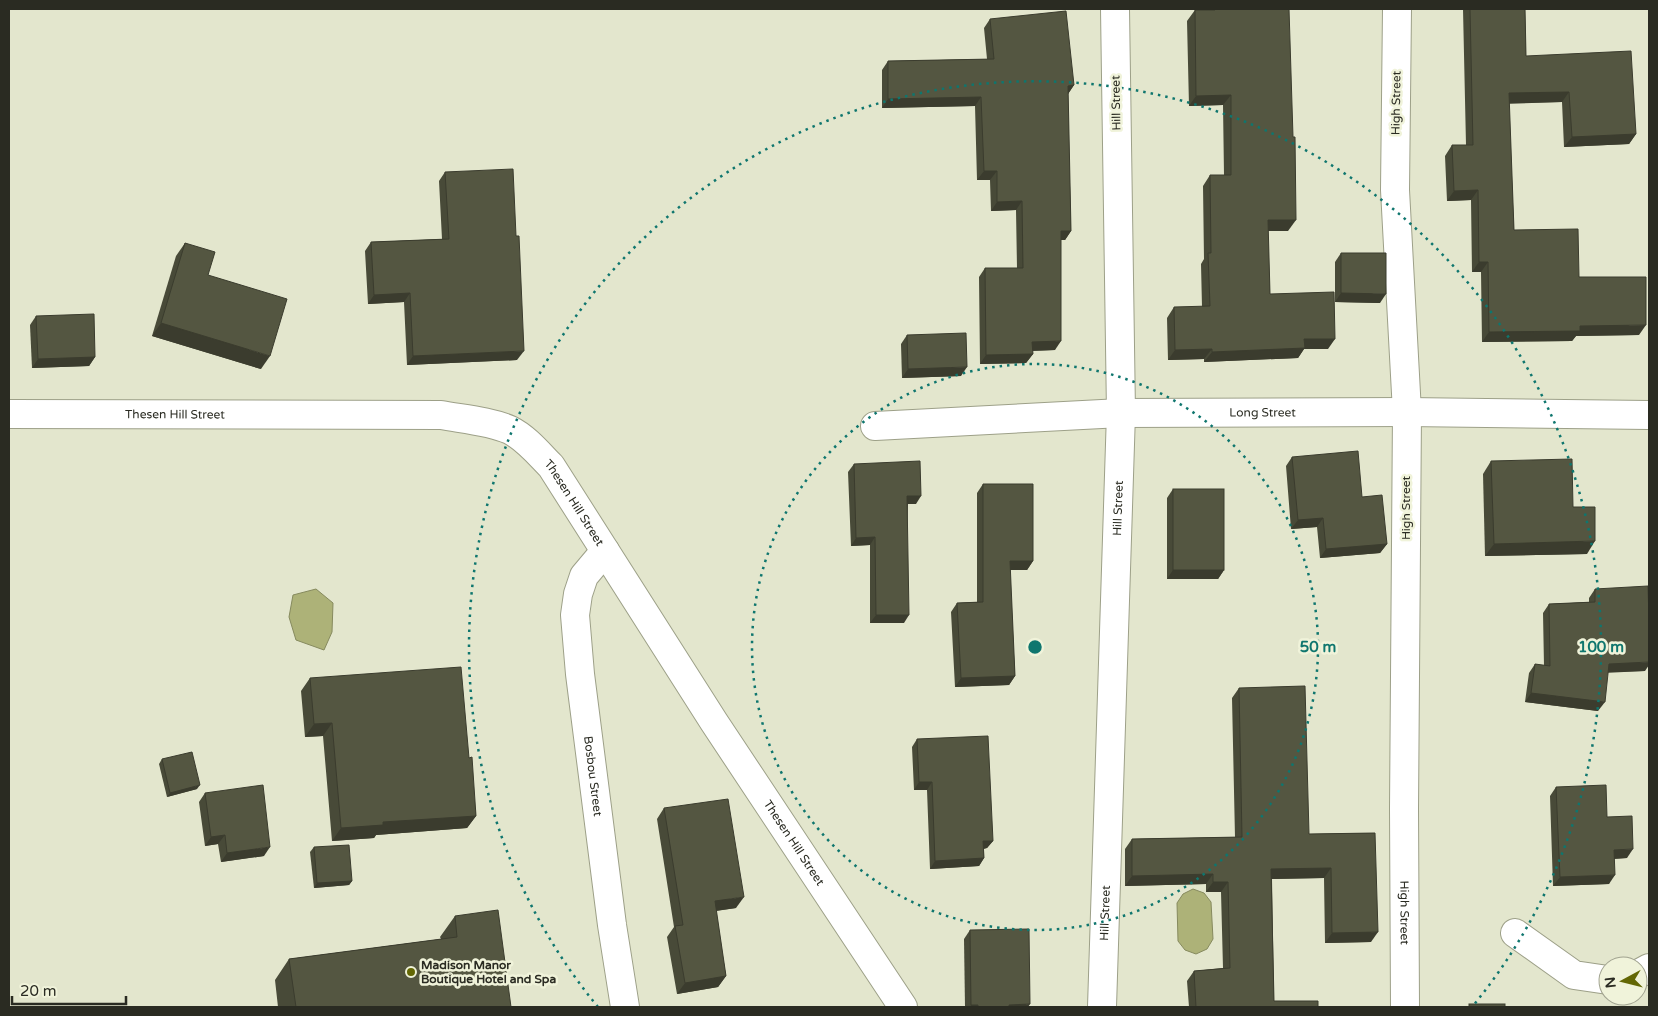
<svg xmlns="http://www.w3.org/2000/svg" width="1658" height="1016" font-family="'Varela Round',sans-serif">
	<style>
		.water { fill: #adb278; stroke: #868a5e }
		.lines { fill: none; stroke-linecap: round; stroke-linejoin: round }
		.street-casing { stroke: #9da088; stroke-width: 30 }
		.street { stroke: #fff; stroke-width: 28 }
		.wall { fill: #484a38 }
		.shaded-wall { fill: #3b3c2e }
		.building { fill: #545641; stroke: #3b3c2e }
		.ring { fill: none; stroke: #0f766e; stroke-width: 2.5; stroke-dasharray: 2.5 5 }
		.poi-dot { fill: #636704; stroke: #f0f3da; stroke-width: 2 }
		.labels { text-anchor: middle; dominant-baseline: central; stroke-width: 5; stroke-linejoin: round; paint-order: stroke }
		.street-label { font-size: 12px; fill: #2a2b22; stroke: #f0f3da }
		.poi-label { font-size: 12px; font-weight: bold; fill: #2a2b22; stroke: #f0f3da; text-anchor: start }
		.centre { fill: #0f766e; stroke: #f0f3da; stroke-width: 2.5 }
		.ring-label { font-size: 15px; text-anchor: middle; font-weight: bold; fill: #0f766e; stroke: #f0f3da; stroke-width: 5; stroke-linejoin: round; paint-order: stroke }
	</style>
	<rect width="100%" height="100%" fill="#e3e6cd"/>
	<g class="water">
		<polygon points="316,589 333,603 332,632 324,650 296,640 289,617 293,595"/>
		<polygon points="1193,889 1204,893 1211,902 1213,939 1207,949 1196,954 1185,950 1178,941 1177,903 1183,894"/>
	</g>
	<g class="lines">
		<defs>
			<g id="street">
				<path id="s1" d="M1397,9l-2,181 12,222 -3,397 1,198"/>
				<path id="s2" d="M9,414l432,1c22,4 49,6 69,15 16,8 29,24 41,36l163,256 189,285"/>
				<path id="s3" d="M875,426l246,-13 286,-1 242,3"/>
				<path id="s4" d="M605,551l-21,25 -6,18 -3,21 5,59 32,251 13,82"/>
				<polyline points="1515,933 1574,975 1608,980"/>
				<polyline points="1638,974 1649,968"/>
				<path id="s5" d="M1102,1007l19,-594 -6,-404"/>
			</g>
		</defs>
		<use href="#street" class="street-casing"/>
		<use href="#street" class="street"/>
	</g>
	<g class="wall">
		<polygon points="1208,9 1289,9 1288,231 1268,231 1270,294 1328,349 1304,349 1298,358 1204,362 1204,359 1168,360 1167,318 1174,307 1202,307 1201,264 1204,259 1203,186 1210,175 1224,175 1223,105 1189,106 1187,21 1195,10 1208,10"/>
		<polygon points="1463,9 1525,9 1526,56 1636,134 1629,144 1564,147 1562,102 1509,103 1514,230 1579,277 1639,335 1576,336 1572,341 1482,342 1481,272 1472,272 1471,200 1447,201 1445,156 1452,145 1466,145"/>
		<polygon points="990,19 1074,85 1068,94 1071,231 1065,240 1061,240 1055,350 1032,351 1033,354 1026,363 980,364 979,277 985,268 1017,268 1016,210 991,211 990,180 977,180 975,106 882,108 882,70 888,61 987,59 984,28"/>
		<polygon points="445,172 517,360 407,365 404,302 368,304 365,251 371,242 442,239 439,181"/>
		<polygon points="185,243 261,369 152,336 176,256"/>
		<polygon points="1341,253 1380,303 1335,302 1335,262"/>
		<polygon points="36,316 95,357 89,366 32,368 30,325"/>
		<polygon points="907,335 961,376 902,378 901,344"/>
		<polygon points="1292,457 1362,497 1387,544 1380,553 1320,558 1317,527 1291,529 1286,466"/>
		<polygon points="1491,461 1573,507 1587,554 1485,556 1483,474"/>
		<polygon points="854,464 916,504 908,504 904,623 870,623 870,545 851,546 848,472"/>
		<polygon points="983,484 1033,561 1027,570 1010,570 1015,676 1009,685 955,687 951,612 957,603 977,602 977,493"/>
		<polygon points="1173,489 1224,570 1218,579 1167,579 1167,498"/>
		<polygon points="1595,589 1645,671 1608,672 1598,711 1525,702 1529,673 1535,664 1544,666 1543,613 1549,604 1589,602 1589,598"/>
		<polygon points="310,678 469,758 476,816 467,828 376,835 374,838 332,841 323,736 305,737 301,691"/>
		<polygon points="1239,688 1309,834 1375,833 1371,942 1325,943 1324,878 1272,879 1274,1001 1318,1007 1189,1007 1187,981 1194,971 1223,968 1221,892 1206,892 1206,884 1125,886 1125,849 1132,839 1235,837 1232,698"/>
		<polygon points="917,739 993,841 987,848 984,849 984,858 979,866 930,869 927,790 914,790 912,747"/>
		<polygon points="162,759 197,789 167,797 159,764"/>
		<polygon points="1556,787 1607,817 1627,858 1614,859 1609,884 1553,886 1550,796"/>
		<polygon points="205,793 264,856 221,862 218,844 205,846 199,802"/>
		<polygon points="664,808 736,908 716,911 726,976 718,987 677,994 667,937 674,927 657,819"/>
		<polygon points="314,847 352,881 349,885 314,888 310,852"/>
		<polygon points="455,916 511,1007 278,1007 275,980 289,959 441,939 440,937"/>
		<polygon points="970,930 1028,1007 965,1007 964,939"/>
	</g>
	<g class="shaded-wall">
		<polygon points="1074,85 1068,94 1068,86"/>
		<polygon points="1569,92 1562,102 1502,104 1509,93"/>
		<polygon points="1231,95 1223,105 1189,106 1196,96"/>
		<polygon points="981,97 975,106 882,108 888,99"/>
		<polygon points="1636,134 1629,144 1564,147 1572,137"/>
		<polygon points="984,171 997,171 990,180 977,180"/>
		<polygon points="1478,190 1471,200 1447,201 1454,191"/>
		<polygon points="1022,201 1016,210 991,211 997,202"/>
		<polygon points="1268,220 1296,220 1288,231 1261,231"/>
		<polygon points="1061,231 1071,231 1065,240 1055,240"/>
		<polygon points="1479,262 1488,262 1481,272 1472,272"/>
		<polygon points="410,293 404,302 368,304 374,295"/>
		<polygon points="1341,293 1386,294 1380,303 1335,302"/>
		<polygon points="161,323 270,356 261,369 152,336"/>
		<polygon points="1646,325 1639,335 1576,336 1572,341 1482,342 1489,332 1580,326"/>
		<polygon points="1304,339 1335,339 1328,349 1304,349 1298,358 1204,362 1212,352"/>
		<polygon points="1061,341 1055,350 1026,351 1032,342"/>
		<polygon points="1212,349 1204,359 1168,360 1175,350"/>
		<polygon points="524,351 517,360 407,365 413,356"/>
		<polygon points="1033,354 1026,363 980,364 986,355"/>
		<polygon points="95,357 89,366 32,368 38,359"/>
		<polygon points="967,367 961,376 902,378 908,369"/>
		<polygon points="907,496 921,496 916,504 902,504"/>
		<polygon points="1323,518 1317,527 1291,529 1298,520"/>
		<polygon points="875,537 870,545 851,546 856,538"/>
		<polygon points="1595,541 1587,554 1485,556 1494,544"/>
		<polygon points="1387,544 1380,553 1320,558 1326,549"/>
		<polygon points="1010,561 1033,561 1027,570 1003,570"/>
		<polygon points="1173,570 1224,570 1218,579 1167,579"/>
		<polygon points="876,615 909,615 904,623 870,623"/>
		<polygon points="1649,662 1649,665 1645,671 1603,673 1609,664"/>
		<polygon points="1015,676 1009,685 955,687 961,678"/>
		<polygon points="1531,693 1605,702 1598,711 1525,702"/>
		<polygon points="332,723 323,736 305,737 314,724"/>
		<polygon points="919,782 932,782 927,790 914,790"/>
		<polygon points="200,785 197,789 167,797 170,793"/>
		<polygon points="476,816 467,828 376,835 374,838 332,841 341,828 383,822"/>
		<polygon points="225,835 218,844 205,846 211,837"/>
		<polygon points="983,841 993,841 987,848 978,849"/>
		<polygon points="270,847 264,856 221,862 227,853"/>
		<polygon points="1633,849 1627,858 1608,859 1614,850"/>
		<polygon points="984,858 979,866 930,869 935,861"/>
		<polygon points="1331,868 1324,878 1264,879 1271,869"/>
		<polygon points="1213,874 1206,884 1125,886 1132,876"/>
		<polygon points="1615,875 1609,884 1553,886 1560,877"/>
		<polygon points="352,881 349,885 314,888 317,883"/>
		<polygon points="1213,882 1228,882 1221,892 1206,892"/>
		<polygon points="744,897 736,908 707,912 715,901"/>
		<polygon points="1378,932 1371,942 1325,943 1332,933"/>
		<polygon points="726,976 718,987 677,994 685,983"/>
		<polygon points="1030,1004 1028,1007 1008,1007 1009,1005"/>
		<polygon points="971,1005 978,1005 977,1007 970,1007"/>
	</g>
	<g class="building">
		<polygon points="1215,9 1289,9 1293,137 1295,137 1296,220 1268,220 1270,294 1334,292 1335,339 1304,339 1305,348 1212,352 1212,349 1175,350 1174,307 1210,306 1208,253 1211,253 1210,175 1231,175 1231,95 1196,96 1195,10 1215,10"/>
		<polygon points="1470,9 1525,9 1526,56 1631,51 1636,134 1572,137 1569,92 1509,93 1514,230 1578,229 1579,277 1646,277 1646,325 1580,326 1580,331 1489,332 1488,262 1479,262 1478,190 1454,191 1452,145 1473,145"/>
		<polygon points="1066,11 1074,85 1068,86 1071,231 1061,231 1061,341 1032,342 1033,354 986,355 985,268 1023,268 1022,201 997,202 997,171 984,171 981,97 888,99 888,61 994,59 990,19"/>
		<polygon points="513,169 516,236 519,236 524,351 413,356 410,293 374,295 371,242 449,239 445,172"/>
		<polygon points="185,243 215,252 208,275 287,299 270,356 161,323"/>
		<polygon points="1341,253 1386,253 1386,294 1341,293"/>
		<polygon points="94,314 95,357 38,359 36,316"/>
		<polygon points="966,333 967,367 908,369 907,335"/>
		<polygon points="1358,451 1362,497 1382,495 1387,544 1326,549 1323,518 1298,520 1292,457"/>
		<polygon points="1572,459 1573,507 1595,507 1595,541 1494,544 1491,461"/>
		<polygon points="920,461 921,496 907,496 909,615 876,615 875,537 856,538 854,464"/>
		<polygon points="983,484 1033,484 1033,561 1010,561 1015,676 961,678 957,603 983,602"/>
		<rect x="1173" y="489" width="51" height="81"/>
		<polygon points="1648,586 1649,621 1649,662 1609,664 1605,702 1531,693 1535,664 1550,666 1549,604 1595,602 1595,589"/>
		<polygon points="461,667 469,758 472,757 476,816 383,822 383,825 341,828 332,723 314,724 310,678"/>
		<polygon points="1305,686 1309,834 1375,833 1378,932 1332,933 1331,868 1271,869 1274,1001 1318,1001 1318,1007 1196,1007 1194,971 1230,968 1228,882 1213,882 1213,874 1132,876 1132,839 1242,837 1239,688"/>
		<polygon points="988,736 993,841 983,841 984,858 935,861 932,782 919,782 917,739"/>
		<polygon points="192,752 200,785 170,793 162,759"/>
		<polygon points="263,785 270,847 227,853 225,835 211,837 205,793"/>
		<polygon points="1606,785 1607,817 1632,816 1633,849 1614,850 1615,875 1560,877 1556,787"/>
		<polygon points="728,799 744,897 715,901 726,976 685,983 675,926 683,925 664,808"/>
		<polygon points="349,845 352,881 317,883 314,847"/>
		<polygon points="498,910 511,1007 296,1007 289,959 457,937 455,916"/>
		<polygon points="1029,929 1030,1004 1009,1005 1009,1007 978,1007 978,1005 971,1005 970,930"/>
		<rect x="1469" y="1004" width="36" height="3"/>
	</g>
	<g class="ring">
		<circle cx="1035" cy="647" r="283"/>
		<path d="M598 1007A566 566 0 1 1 1472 1007"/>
	</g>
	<circle class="poi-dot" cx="411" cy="972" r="5"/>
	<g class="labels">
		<g class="street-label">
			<text transform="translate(1116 103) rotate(-91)">Hill Street</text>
			<text transform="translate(1396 103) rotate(-89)">High Street</text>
			<text stroke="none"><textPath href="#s3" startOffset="388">Long Street</textPath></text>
			<text stroke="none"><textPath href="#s2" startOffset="166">Thesen Hill Street</textPath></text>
			<text stroke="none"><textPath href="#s2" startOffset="601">Thesen Hill Street</textPath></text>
			<text stroke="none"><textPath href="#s5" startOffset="499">Hill Street</textPath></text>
			<text transform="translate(1406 508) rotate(-90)">High Street</text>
			<text stroke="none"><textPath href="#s4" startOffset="235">Bosbou Street</textPath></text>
			<text stroke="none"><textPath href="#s2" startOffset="1006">Thesen Hill Street</textPath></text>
			<text stroke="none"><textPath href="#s5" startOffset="94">Hill Street</textPath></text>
			<text stroke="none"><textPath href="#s1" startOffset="904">High Street</textPath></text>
		</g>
		<g class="poi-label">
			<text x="421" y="965">Madison Manor<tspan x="421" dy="14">Boutique Hotel and Spa</tspan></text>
		</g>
	</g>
	<circle cx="1035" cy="647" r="8" class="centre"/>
	<g class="ring-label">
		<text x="1318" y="652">50 m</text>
		<text x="1601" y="652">100 m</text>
	</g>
	<rect width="1658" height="1016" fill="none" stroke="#2a2b22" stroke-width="20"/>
	<g transform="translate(1623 981) rotate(263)"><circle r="24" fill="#f0f3da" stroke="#a1a390"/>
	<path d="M0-4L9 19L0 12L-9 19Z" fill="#636704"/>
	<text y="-8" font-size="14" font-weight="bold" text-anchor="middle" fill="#2a2b22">N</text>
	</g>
	<path d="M12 996v8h114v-8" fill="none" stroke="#2a2b22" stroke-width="2.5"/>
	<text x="20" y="996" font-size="15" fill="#2a2b22" stroke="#f0f3da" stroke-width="4" paint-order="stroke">20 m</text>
</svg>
